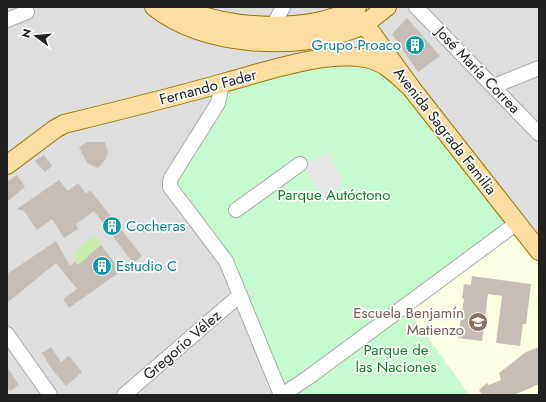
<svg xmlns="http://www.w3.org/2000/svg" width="546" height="402" font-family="Jost,sans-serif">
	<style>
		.residential { fill: #dfdede }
		.education { fill: #fdffe3 }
		.grass { fill: #c7ecad }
		.park { fill: #c5fbce }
		.parking { fill: #e5e5e5 }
		.building { fill: #c6beb6 }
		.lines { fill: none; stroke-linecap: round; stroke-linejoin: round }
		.minor-casing { stroke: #a8a8a8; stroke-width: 16 }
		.major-casing { stroke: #9e7700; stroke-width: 20 }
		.minor { stroke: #fff; stroke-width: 14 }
		.major { stroke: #fedda0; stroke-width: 18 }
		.labels { text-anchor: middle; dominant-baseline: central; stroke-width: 3.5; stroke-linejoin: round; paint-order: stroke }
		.culture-label { font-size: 15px; fill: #0d838f; stroke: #fff; text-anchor: start }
		.street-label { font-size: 15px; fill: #212121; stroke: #fff }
		.park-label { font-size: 15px; fill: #0a841e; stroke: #fff }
		.education-label { font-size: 15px; fill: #785e54; stroke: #fff; text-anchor: end }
	</style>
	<rect width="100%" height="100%" fill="#f1efe7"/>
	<rect class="residential" x="7" y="7" width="532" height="388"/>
	<polygon class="education" points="517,223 539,251 539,395 469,395 405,306"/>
	<polygon class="grass" points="96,236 101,245 83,261 88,276 75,262 73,253 88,240"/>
	<polygon class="park" points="376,61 517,223 405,306 469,395 281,395 226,261 171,178 222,84 288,65"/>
	<polygon class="parking" points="329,152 343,183 325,202 304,165"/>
	<g class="building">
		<polygon points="407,18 440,56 418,72 392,34"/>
		<polygon points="87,142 105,142 108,152 106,159 98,168 87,163 79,147"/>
		<polygon points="44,155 52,166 45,172 35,161"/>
		<polygon points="17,175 25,187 7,202 7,182"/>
		<polygon points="59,180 68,191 78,183 86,194 90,190 142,256 133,263 94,211 76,224 78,229 64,238 52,219 37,230 24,211 17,209"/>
		<polygon points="56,241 70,266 75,262 78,265 101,245 121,271 69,308 63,299 77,289 56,263 7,303 7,274"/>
		<polygon points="472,276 531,284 526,324 523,324 520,346 496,343 502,296 488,294 482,341 458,338 464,299 462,298 464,284 471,285"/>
		<polygon points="51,347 61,362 69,356 82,372 66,386 51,368 42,353"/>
		<polygon points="539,347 539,384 514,395 482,395 479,390 487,383 489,385 501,380 499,373 526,352"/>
		<polygon points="7,367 19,385 10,391 7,387"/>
	</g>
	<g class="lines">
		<defs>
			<g id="minor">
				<polyline points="416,7 539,134"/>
				<polyline points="7,20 27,12"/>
				<polyline points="273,26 283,7"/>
				<polyline points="222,84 218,103 171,178 170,182 170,187 226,261 281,395"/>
				<polyline points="494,86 539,68"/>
				<polyline points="236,210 300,164"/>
				<polyline points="7,334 50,395"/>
				<polyline points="124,395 240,295"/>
				<polyline points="282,395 309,377 517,223"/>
			</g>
			<g id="major">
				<path d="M154,7c51,40 141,44 200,22 12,-4 23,-15 33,-22"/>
				<path d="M180,7c46,23 132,27 177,0"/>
				<polyline points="351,10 373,35 412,89 539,251"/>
				<path d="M7,165l48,-36 9,-5c53,-13 106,-26 159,-41 41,-11 100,-32 142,-25 20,3 33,18 47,31"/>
			</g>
		</defs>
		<use href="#minor" class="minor-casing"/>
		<use href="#major" class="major-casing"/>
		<use href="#minor" class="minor"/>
		<use href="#major" class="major"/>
	</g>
	<defs>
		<symbol id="building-disc" viewBox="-11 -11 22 22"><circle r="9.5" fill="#0f9aa8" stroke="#fff"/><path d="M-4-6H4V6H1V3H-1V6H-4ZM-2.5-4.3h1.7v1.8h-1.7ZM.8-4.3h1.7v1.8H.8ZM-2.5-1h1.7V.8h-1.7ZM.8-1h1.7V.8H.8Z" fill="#fff"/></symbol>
		<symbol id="school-disc" viewBox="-11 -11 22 22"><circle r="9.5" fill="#8d6e63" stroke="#fff"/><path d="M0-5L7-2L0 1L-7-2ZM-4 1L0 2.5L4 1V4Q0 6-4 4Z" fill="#fff"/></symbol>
	</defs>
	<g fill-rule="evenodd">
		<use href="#building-disc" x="404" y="34" width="22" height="22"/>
		<use href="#building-disc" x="101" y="215" width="22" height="22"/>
		<use href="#building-disc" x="91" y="255" width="22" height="22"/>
		<use href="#school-disc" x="467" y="311" width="22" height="22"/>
	</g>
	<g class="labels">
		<g class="culture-label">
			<text x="401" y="45" text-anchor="end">Grupo Proaco</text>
			<text x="126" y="226">Cocheras</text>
			<text x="116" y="266">Estudio C</text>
		</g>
		<g class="street-label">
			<text transform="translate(478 70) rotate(46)">José María Correa</text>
			<text transform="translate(208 87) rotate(-15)">Fernando Fader</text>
			<text transform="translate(445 131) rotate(52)">Avenida Sagrada Familia</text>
			<text transform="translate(182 345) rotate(-41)">Gregorio Vélez</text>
		</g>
		<g class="park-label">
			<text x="334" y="195">Parque Autóctono</text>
			<text x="396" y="350">Parque de<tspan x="396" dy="17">las Naciones</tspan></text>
		</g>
		<g class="education-label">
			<text x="464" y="313">Escuela Benjamín<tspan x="464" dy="17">Matienzo</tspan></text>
		</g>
	</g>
	<rect width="546" height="402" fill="none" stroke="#212121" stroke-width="16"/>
	<g transform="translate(36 36) rotate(286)" stroke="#ffffff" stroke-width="3" paint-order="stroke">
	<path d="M0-3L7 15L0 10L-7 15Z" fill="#212121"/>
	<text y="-6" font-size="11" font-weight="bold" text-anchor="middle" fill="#212121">N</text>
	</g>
</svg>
